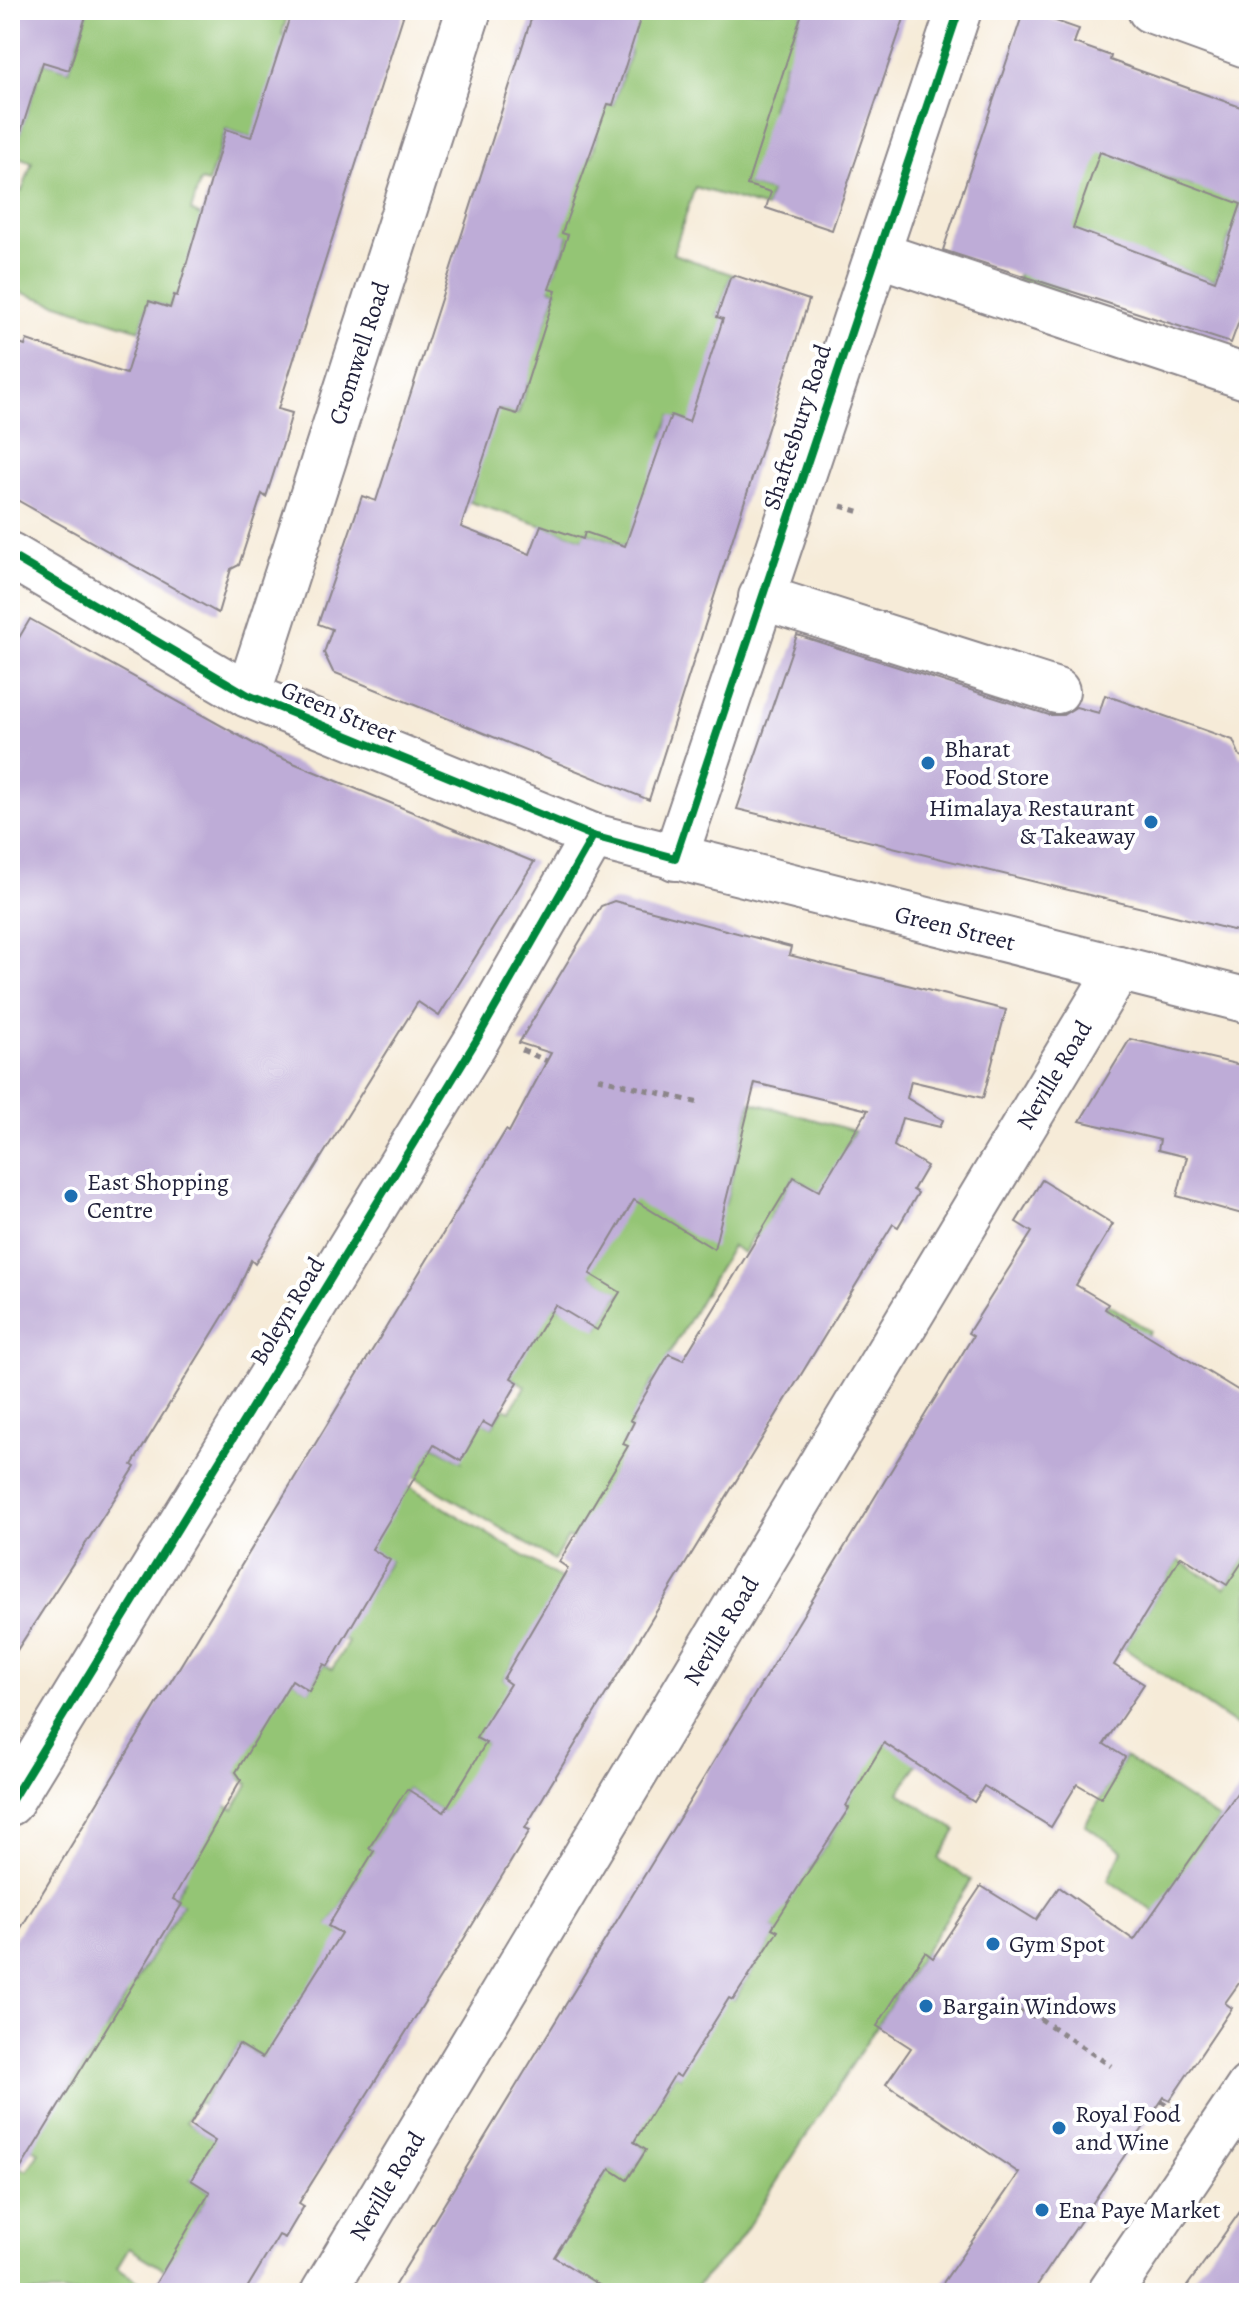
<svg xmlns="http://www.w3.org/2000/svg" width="1259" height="2303" font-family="Alegreya,serif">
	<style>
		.green { fill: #94c575; stroke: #5b7458; stroke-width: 2 }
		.building { fill: #beacd7; fill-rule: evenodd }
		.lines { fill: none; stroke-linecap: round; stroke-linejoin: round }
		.minor-casing { stroke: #8c868a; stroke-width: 48 }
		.major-casing { stroke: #8c868a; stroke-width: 48 }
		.path { stroke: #8c868a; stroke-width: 5; stroke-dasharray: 6 6; stroke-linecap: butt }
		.minor { stroke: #fff; stroke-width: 44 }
		.major { stroke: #fff; stroke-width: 44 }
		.cycleway-casing { stroke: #fff; stroke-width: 13 }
		.cycleway { stroke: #00873e; stroke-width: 8 }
		.poi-dot { fill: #1f6fb2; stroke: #fff; stroke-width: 3 }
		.labels { text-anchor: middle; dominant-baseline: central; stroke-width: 8; stroke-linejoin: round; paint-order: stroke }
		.street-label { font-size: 24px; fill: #22223b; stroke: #fff }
		.poi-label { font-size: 24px; fill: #22223b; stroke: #fff; text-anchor: start }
	</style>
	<rect width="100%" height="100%" fill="#fff"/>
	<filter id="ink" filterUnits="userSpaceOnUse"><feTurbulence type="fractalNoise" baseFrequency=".0125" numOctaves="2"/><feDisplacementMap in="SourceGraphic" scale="16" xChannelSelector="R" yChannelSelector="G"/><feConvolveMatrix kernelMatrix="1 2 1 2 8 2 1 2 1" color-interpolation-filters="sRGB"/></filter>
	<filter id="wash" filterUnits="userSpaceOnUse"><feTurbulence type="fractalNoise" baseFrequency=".006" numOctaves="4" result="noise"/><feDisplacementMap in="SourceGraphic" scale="32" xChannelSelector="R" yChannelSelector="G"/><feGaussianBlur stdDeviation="1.8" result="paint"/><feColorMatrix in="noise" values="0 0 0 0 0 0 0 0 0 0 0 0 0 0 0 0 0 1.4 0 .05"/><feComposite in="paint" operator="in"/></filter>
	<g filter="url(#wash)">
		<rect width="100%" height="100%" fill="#f6ebd8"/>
		<g class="green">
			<polygon points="88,10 289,10 282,34 292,37 297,152 226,129 208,183 200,181 191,211 201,216 195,301 174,295 170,308 149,301 140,330 10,289 10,187 22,191 32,162 13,155 43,62 69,70"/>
			<polygon points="643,10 803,10 795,36 814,72 785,63 771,108 797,117 748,185 771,192 766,208 695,187 673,254 734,275 730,278 717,316 723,319 760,447 671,416 663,437 695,448 626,546 586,532 583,539 470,502 476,481 454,474 500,409 518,414 528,384 520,382 541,337 556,291 527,282 532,267 554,274 568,236 530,223 556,144 592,156 598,135 588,131 598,101 613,105 631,50 615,44"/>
			<polygon points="1064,119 1142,168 1193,186 1249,182 1249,242 1230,235 1215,281 1143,255 1076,262 1063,301 1016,283"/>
			<polygon points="751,1102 855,1131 845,1148 840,1203 794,1177 769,1218 804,1264 754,1235 744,1253 732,1246 666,1360 668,1387 654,1379 631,1420 634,1422 623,1444 676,1475 607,1559 568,1537 554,1560 375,1453 431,1444 461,1461 418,1382 492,1427 504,1408 510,1411 525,1386 470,1352 539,1296 598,1328 620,1293 512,1227 603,1189 725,1205"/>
			<polygon points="1108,1304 1150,1331 997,1583 937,1732 899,1793 956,1830 939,1859 971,1880 736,2245 690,2293 569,2293 546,2253 575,2189 591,2199 610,2169 627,2179 646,2150 617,2131 664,2092 675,2074 680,2077 704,1983 734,2000 777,1931 705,1885 810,1869 848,1809 846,1806 1048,1402"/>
			<polygon points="409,1486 601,1603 516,1658 503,1679 539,1702 477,1738 486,1743 461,1823 407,1789 388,1818 402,1827 398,1833 384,1825 370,1848 424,1882 358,1878 329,1925 381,1958 263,2058 239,2044 202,2104 199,2102 186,2122 256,2166 191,2180 232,2206 206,2199 194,2219 186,2283 129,2248 117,2268 139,2282 132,2293 10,2293 10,2161 27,2171 39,2152 10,2134 10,2073 71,2087 91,2055 53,2032 95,2023 106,2030 126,1996 100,1979 107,1966 135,1983 182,1905 173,1899 185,1880 134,1849 226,1805 234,1809 248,1784 239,1778 240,1774 195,1748 292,1680 309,1690 324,1664 332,1669 348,1642 324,1627 370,1593 390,1561 332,1525"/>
			<polygon points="1245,1558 1249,1561 1249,1734 1124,1648 1178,1560 1225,1588"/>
			<polygon points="1125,1757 1219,1819 1200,1846 1246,1878 1156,1913 1108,1880 1122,1851 1085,1825"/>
		</g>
		<g id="blocks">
			<g class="building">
				<polygon points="10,10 88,10 69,70 43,62 18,141 10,140"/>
				<polygon points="292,10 405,10 278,409 292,413 284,441 266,497 262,494 239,565 231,569 218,613 10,496 10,341 25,346 27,340 126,374 149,301 170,308 174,295 177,296 226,129 251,137"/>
				<polygon points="534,10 643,10 613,105 608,104 562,233 568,235 549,289 556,291 517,414 500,409 461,527 530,554 541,525 583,539 585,532 625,546 671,415 689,422 723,319 717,317 730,278 734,275 809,300 649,800 333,672 324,653 332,629 318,624 362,496 376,501"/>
				<polygon points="803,10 907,10 832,230 766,208 771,192 747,185"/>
				<path d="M1024,10l55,19 -5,14 37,13 -1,4 139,50v184l-18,49 -288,-93zM1100,152l141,52 -26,77 -142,-53z"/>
				<polygon points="30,619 274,755 534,862 439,1016 418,1002 255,1264 251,1260 233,1300 132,1465 135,1467 10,1661 10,653"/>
				<polygon points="797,635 1049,715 1063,715 1076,707 1099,713 1105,695 1233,740 1240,756 1249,758 1249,934 737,809"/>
				<polygon points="614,901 791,947 789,955 1006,1010 983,1098 911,1081 907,1098 943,1120 940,1127 902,1118 894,1146 927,1166 913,1190 918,1193 898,1227 893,1224 551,1784 525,1828 530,1830 451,1960 299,2203 304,2206 285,2238 279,2235 244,2293 150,2293 210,2192 191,2180 215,2141 190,2125 215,2083 239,2044 262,2058 341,1933 328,1926 374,1851 369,1848 407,1789 444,1812 486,1743 476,1738 510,1684 503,1679 568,1568 559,1562 628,1446 623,1444 634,1422 630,1420 669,1354 683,1360 794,1177 819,1191 868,1110 755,1083 714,1249 634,1200 590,1274 620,1292 597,1330 555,1305 511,1378 518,1382 492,1427 483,1422 461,1461 434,1445 372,1549 390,1560 328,1666 324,1664 309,1691 292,1680 236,1772 241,1779 173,1899 182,1904 10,2186 10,1946 506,1130 509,1132 551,1053 519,1043 601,906"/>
				<polygon points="1130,1039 1249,1067 1249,1216 1177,1196 1187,1157 1158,1150 1160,1140 1080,1121"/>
				<polygon points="1042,1180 1113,1224 1076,1285 1108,1304 1105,1309 1249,1397 1249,1552 1227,1585 1181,1556 1114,1665 1144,1684 1104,1744 1125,1757 1101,1798 1077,1784 1051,1827 984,1786 974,1802 884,1743 846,1806 849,1808 772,1928 778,1931 733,2000 729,1998 680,2077 675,2074 634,2142 646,2150 627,2180 610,2169 554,2257 612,2293 390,2293 973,1336 968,1333 1032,1232 1016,1222"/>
				<polygon points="1249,1776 1249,1969 1225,2003 1232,2008 1170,2100 1164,2097 1032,2293 936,2293 1019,2173 886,2084 911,2048 877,2026 925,1952 933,1958 981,1886 1036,1920 1059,1887 1134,1940"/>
				<polygon points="1249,2199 1249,2293 1182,2293 1208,2257"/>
			</g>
		</g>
	</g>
	<g filter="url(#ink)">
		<use href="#blocks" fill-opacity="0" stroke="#8c868a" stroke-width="2"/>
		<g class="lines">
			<defs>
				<g id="minor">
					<polyline points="1150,10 1249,46"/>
					<polyline points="877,254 1249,378"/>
					<polyline points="761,597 1057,691"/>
					<polyline points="248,695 469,10"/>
					<polyline points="675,858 959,10"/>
					<polyline points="10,1803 476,1041 593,836"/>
					<polyline points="323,2293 1119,968"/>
				</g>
				<g id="major">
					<polyline points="10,555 248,695 593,836 1249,1001"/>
					<polyline points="1110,2293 1249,2087"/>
				</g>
			</defs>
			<use href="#minor" class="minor-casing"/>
			<use href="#major" class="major-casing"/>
			<g class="path">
				<polyline points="841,506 864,513"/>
				<polyline points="522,1050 547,1061"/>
				<polyline points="598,1078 699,1103"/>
				<polyline points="1006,2007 1039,2018 1111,2066"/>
				<polyline points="1161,2101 1178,2112"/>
			</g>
			<use href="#minor" class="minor"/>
			<use href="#major" class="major"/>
			<defs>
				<g id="cycleway">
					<polyline points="10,555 248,695 593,836 675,858 959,10"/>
					<polyline points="10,1803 476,1041 593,836"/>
				</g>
			</defs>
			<use href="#cycleway" class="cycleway-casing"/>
			<use href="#cycleway" class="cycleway"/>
		</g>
	</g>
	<g class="poi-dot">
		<circle cx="928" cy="763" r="8"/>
		<circle cx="1151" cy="822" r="8"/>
		<circle cx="71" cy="1196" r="8"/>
		<circle cx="993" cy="1944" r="8"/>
		<circle cx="926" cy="2006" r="8"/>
		<circle cx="1059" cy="2128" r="8"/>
		<circle cx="1042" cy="2210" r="8"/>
	</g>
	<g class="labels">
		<g class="street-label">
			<text transform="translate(359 353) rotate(-72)">Cromwell Road</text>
			<text transform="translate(797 427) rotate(-72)">Shaftesbury Road</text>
			<text transform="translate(339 712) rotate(23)">Green Street</text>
			<text transform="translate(955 928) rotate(14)">Green Street</text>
			<text transform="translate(1054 1075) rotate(-59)">Neville Road</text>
			<text transform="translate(287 1311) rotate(-59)">Boleyn Road</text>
			<text transform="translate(721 1631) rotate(-59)">Neville Road</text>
			<text transform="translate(387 2186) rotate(-59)">Neville Road</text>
		</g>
		<g class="poi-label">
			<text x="944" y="749">Bharat<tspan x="944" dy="28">Food Store</tspan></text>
			<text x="1135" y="808" text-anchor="end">Himalaya Restaurant<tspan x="1135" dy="28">&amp; Takeaway</tspan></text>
			<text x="87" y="1182">East Shopping<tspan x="87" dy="28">Centre</tspan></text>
			<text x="1009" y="1944">Gym Spot</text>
			<text x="942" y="2006">Bargain Windows</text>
			<text x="1075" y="2114">Royal Food<tspan x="1075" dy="28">and Wine</tspan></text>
			<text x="1058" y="2210">Ena Paye Market</text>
		</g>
	</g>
	<rect width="1259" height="2303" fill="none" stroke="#fff" stroke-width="40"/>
</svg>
